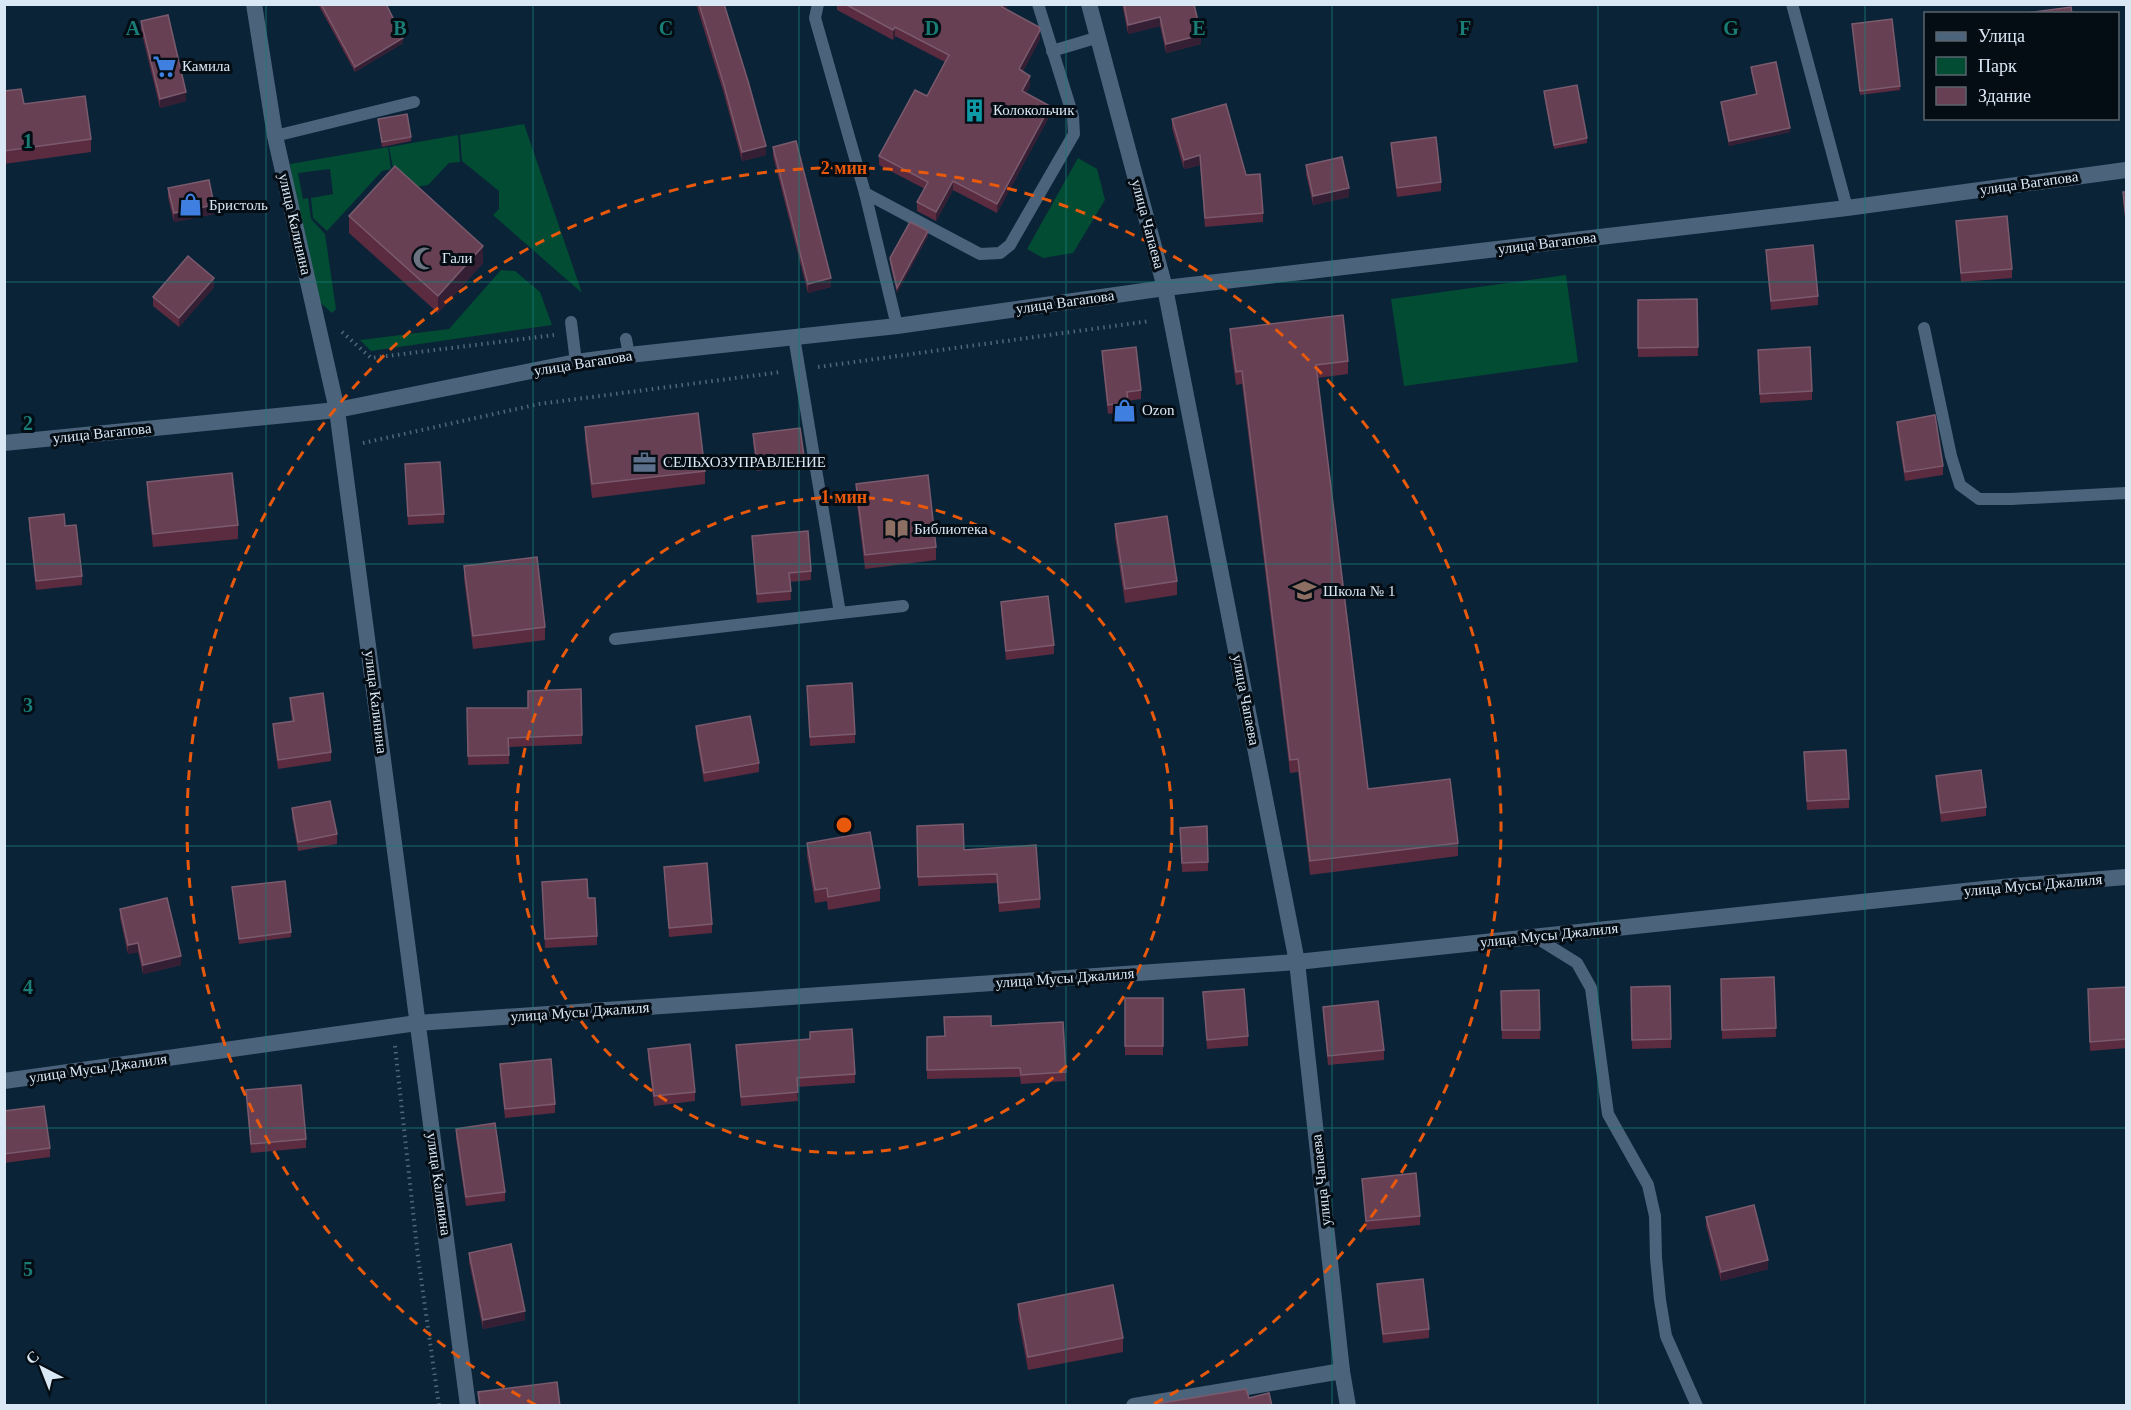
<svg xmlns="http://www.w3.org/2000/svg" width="2131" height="1410" font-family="Georgia,serif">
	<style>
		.green { fill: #014c33 }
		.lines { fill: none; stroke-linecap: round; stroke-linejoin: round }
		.path { stroke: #526779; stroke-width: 4; stroke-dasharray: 1.5 4.5; stroke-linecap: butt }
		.service { stroke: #4b647c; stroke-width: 12 }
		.minor { stroke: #4b647c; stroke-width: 16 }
		.tertiary { stroke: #4b647c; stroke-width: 16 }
		.wall { fill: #5b2b40 }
		.shaded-wall { fill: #351f34 }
		.building { fill: #684053; stroke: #7a5a6d; stroke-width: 1.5 }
		.grid { fill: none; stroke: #197c75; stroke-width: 1.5; stroke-opacity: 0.55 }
		.ring { fill: none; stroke: #e8590c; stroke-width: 3; stroke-dasharray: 10 8 }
		.labels { text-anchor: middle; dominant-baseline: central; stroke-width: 6; stroke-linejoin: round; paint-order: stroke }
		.poi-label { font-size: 15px; fill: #dae8f6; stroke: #040c14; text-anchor: start }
		.street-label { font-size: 15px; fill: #dae8f6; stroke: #040c14 }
		.grid-label { font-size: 20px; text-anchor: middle; font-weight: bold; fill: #197c75; stroke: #040c14; stroke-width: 6; stroke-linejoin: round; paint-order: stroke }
		.centre { fill: #e8590c; stroke: #040c14; stroke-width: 3 }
		.ring-label { font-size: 18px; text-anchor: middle; font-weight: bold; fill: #e8590c; stroke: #040c14; stroke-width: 6; stroke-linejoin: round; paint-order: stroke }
	</style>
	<rect width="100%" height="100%" fill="#0b2337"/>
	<g class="green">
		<polygon points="524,124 582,293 493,215 499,209 499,191 462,161 460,135"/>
		<polygon points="458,135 460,162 449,163 428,185 414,187 393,168 389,147"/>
		<polygon points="388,147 391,169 382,171 327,231 313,218 311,198 333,194 330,169 298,173 303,199 308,198 311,219 325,234 336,309 332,313 313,296 290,164"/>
		<polygon points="1078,158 1097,169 1105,200 1073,253 1043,258 1027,249"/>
		<polygon points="501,270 515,271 540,292 552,325 371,351 360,340 449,329"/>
		<polygon points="1566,275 1578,362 1404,386 1391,299"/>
	</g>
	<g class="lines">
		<g class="path">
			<polyline points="342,332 371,358 554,335"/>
			<polyline points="818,367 1150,321"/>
			<polyline points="363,443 539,404 781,372"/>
			<polyline points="395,1046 418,1257 439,1406"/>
		</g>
		<g class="service">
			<polyline points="818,4 815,18 865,193 897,326"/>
			<polyline points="1792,4 1847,208"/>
			<polyline points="1052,51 1099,37"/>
			<polyline points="275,136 414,102"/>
			<polyline points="865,193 980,254 1000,253 1010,245 1074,134 1073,116 1038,4"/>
			<polyline points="571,322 576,362"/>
			<polyline points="1924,328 1951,456 1960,485 1979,499 2011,499 2126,493"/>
			<polyline points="626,339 629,355"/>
			<polyline points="840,613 903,606"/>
			<polyline points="615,639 840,613 794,337"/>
			<polyline points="1535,937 1577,963 1591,988 1608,1114 1648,1185 1655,1216 1656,1258 1660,1300 1666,1336 1697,1406"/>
		</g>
		<g class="minor">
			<polyline points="254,4 275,136 337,410"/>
			<polyline points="1089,4 1165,288 1297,962 1342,1371 1348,1406"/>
			<polyline points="4,1081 417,1023 1297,962 2012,886 2126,877"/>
			<polyline points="1134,1406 1342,1371"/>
		</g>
		<g class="tertiary">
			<polyline points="337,410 468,1406"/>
			<polyline points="4,443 337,410 576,362 629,355 897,326 1165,288 1847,208 2126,170"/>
		</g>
	</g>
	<g class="wall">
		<polygon points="318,4 386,4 403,43 355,72"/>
		<polygon points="696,4 724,4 766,155 742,161 724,94"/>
		<polygon points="837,4 1008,4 1006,9 1040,39 1023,71 1030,85 1026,93 1050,115 997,213 953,190 936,221 917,211 917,202 925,189 879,165 879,156 927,96 945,62 895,36 893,40 837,10"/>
		<polygon points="1122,4 1194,4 1201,44 1166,53 1160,26 1128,34"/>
		<polygon points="141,21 186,101 160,108 141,30"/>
		<polygon points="1852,24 1900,86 1900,90 1860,95"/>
		<polygon points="1751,67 1790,132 1729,146 1721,107 1721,102 1756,94 1751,72"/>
		<polygon points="4,91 24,104 91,139 91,152 4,164"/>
		<polygon points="1544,91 1587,138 1587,143 1554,149 1544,96"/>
		<polygon points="378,119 411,137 411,141 382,147"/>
		<polygon points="1172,119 1246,175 1263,213 1263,222 1205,227 1200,165 1184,169 1172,128"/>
		<polygon points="1391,143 1441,182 1441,191 1397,197 1391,152"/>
		<polygon points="773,147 831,287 808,293 773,156"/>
		<polygon points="1306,165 1349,197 1313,205 1306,174"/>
		<polygon points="168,188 214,214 174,222 168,197"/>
		<polygon points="2123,192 2127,192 2127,235 2123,201"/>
		<polygon points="349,216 483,263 438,313 349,233"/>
		<polygon points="1956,221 2012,269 2012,278 1961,282"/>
		<polygon points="928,236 897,293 890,263 890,258"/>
		<polygon points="1766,250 1818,296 1818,305 1771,310 1766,259"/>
		<polygon points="214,287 179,327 153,306 153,297"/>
		<polygon points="1697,299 1698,356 1638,357 1638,300"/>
		<polygon points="1230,329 1348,361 1348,374 1317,378 1368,789 1458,843 1458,856 1310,875 1298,772 1290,773 1242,384 1236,385 1230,343"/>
		<polygon points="1758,350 1812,391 1812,400 1760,403"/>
		<polygon points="1102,351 1141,390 1141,399 1128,401 1128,411 1108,414 1102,360"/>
		<polygon points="1897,422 1943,466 1943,475 1905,481 1897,431"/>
		<polygon points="585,427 705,471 705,484 592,498 585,440"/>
		<polygon points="753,434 804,456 804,465 757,471 753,443"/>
		<polygon points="405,464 444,514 444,523 408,525"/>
		<polygon points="147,482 238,525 238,539 153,547 147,495"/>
		<polygon points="856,484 936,547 936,560 865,569 856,497"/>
		<polygon points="29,518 65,526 82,576 82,585 36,590 29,527"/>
		<polygon points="1115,524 1177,581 1177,595 1125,603 1115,537"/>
		<polygon points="752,536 811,571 811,580 790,582 791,600 757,603"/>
		<polygon points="464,566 545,627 545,640 473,649 464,579"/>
		<polygon points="1001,602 1054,645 1054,654 1006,660 1001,611"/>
		<polygon points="807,686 855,734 855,743 810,746"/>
		<polygon points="581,689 582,744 509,747 509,764 468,765 467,708 528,708"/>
		<polygon points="290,698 331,752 331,761 278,769 273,733 273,724 292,721 290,707"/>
		<polygon points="696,726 759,763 759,772 704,782 696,735"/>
		<polygon points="1804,761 1849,799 1849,808 1807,810"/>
		<polygon points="1936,776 1986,807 1986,816 1941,822 1936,785"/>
		<polygon points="292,808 337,834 337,844 298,851 292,817"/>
		<polygon points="917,826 964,850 1040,899 1040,908 999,912 997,883 918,886"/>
		<polygon points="1180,828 1208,862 1208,871 1182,872"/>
		<polygon points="807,843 880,888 880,901 828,910 827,901 815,903 807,856"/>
		<polygon points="664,867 712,924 712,933 669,937"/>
		<polygon points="542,882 597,936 597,945 545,948"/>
		<polygon points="232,887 291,932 291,937 239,944"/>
		<polygon points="120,909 181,965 143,974 138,952 128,954 120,918"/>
		<polygon points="1774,977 1776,1037 1722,1039 1721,979"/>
		<polygon points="1670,986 1671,1048 1632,1049 1631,987"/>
		<polygon points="2127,987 2127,1048 2090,1051 2088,989"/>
		<polygon points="1539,990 1540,1039 1502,1039 1501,991"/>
		<polygon points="1203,992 1248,1036 1248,1046 1207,1049"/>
		<rect x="1125" y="998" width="38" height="57"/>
		<polygon points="1323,1007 1384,1050 1384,1060 1328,1065 1323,1016"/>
		<polygon points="991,1026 1066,1072 1066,1081 1021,1084 1020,1077 927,1079 927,1037 945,1036"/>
		<polygon points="736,1045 855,1074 855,1083 797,1087 798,1101 741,1106"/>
		<polygon points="648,1049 695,1092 695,1101 654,1106 648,1058"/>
		<polygon points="500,1064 555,1104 555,1113 505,1118 500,1073"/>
		<polygon points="246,1090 306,1139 306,1148 251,1153"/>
		<polygon points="4,1111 50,1148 50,1157 4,1163"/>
		<polygon points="456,1129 505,1192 505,1201 466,1206 456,1138"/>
		<polygon points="1362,1179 1420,1216 1420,1225 1366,1230"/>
		<polygon points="1706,1217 1768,1269 1721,1281 1706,1226"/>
		<polygon points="469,1253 525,1320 483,1329 469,1262"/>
		<polygon points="1377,1284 1429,1329 1429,1338 1383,1343 1377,1293"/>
		<polygon points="1018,1304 1123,1338 1123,1352 1028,1370 1018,1317"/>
	</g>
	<g class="shaded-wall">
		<polygon points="1003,4 1008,4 1002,16 1002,7"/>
		<polygon points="1160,17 1160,26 1128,34 1128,25"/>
		<polygon points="895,27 895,36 893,40 893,30"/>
		<polygon points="1040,30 1040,39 1019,78 1019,69"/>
		<polygon points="1201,35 1201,44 1166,53 1166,44"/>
		<polygon points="403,38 403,43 355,72 355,67"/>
		<polygon points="1030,76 1030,85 1022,100 1022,91"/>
		<polygon points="186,92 186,101 160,108 160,99"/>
		<polygon points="1050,106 1050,115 997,213 997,204"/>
		<polygon points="1790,128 1790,132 1729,146 1729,141"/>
		<polygon points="766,146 766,155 742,161 742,152"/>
		<polygon points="1200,155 1200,165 1184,169 1184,160"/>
		<polygon points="953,181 953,190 936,221 936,212"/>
		<polygon points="1349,188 1349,197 1313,205 1313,196"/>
		<polygon points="214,205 214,214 174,222 174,213"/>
		<polygon points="928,231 928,236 897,293 897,288"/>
		<polygon points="483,246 483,263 438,313 438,296"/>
		<polygon points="214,278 214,287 179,327 179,318"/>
		<polygon points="831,278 831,287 808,293 808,284"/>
		<polygon points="138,943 138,952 128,954 128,945"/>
		<polygon points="181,956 181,965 143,974 143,965"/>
		<polygon points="1768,1260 1768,1269 1721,1281 1721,1272"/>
		<polygon points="525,1311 525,1320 483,1329 483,1320"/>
	</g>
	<g class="building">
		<polygon points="321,4 386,4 403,38 355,67"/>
		<polygon points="699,4 724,4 748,81 766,146 742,152 724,85"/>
		<polygon points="845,4 1003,4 1002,7 1039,27 1040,30 1019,69 1030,76 1022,91 1050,106 997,204 953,181 936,212 917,202 928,182 879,156 915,90 927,96 949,55 895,27 893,30"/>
		<polygon points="1124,4 1194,4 1201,35 1166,44 1160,17 1128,25"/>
		<polygon points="2071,7 2072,14 2019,14"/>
		<polygon points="168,15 186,92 160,99 141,21"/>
		<polygon points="1892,19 1900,86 1860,91 1852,24"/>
		<polygon points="1776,62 1790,128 1729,141 1721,102 1757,94 1751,67"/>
		<polygon points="1577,85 1587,138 1554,145 1544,91"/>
		<polygon points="21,89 24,104 85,96 91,139 4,151 4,91"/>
		<polygon points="1226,104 1246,175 1260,174 1263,213 1205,218 1200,155 1184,160 1172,119"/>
		<polygon points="407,114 411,137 382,142 378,119"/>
		<polygon points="1436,137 1441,182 1397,188 1391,143"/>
		<polygon points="796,141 831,278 808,284 773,147"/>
		<polygon points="1342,157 1349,188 1313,196 1306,165"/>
		<polygon points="395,166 483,246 438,296 349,216"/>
		<polygon points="209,180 214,205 174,213 168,188"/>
		<polygon points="2123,192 2127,192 2127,226"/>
		<polygon points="2007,216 2012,269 1961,273 1956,221"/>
		<polygon points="910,222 928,231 897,288 890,258"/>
		<polygon points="1813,245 1818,296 1771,301 1766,250"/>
		<polygon points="188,256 214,278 179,318 153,297"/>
		<polygon points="1697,299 1698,347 1638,348 1638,300"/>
		<polygon points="1343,315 1348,361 1316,365 1368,789 1450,779 1458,843 1310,861 1298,759 1290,760 1242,371 1236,372 1230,329"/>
		<polygon points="1136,347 1141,390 1127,392 1128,402 1108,405 1102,351"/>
		<polygon points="1810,347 1812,391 1760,394 1758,350"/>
		<polygon points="698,413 705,471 592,484 585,427"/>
		<polygon points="1935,415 1943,466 1905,472 1897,422"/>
		<polygon points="800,428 804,456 757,462 753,434"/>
		<polygon points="440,462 444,514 408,516 405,464"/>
		<polygon points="232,473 238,525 153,534 147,482"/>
		<polygon points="928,475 936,547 865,555 856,484"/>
		<polygon points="64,514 65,526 76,525 82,576 36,581 29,518"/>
		<polygon points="1167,516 1177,581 1125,589 1115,524"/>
		<polygon points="808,531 811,571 789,573 791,591 757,594 752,536"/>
		<polygon points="537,557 545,627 473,636 464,566"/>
		<polygon points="1048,596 1054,645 1006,651 1001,602"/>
		<polygon points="852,683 855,734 810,737 807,686"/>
		<polygon points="581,689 582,735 508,738 509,755 468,756 467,708 528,708 528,691"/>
		<polygon points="323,693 331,752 278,760 273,724 294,721 290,698"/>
		<polygon points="750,716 759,763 704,773 696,726"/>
		<polygon points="1846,750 1849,799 1807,801 1804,752"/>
		<polygon points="1981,770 1986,807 1941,813 1936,776"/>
		<polygon points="330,801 337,834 298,842 292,808"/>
		<polygon points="963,824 964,850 1036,845 1040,899 999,903 997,874 918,877 917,826"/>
		<polygon points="1207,826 1208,862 1182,863 1180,828"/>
		<polygon points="870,832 880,888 828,897 827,888 815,890 807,843"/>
		<polygon points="707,863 712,924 669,928 664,867"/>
		<polygon points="587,879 588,898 595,898 597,936 545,939 542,882"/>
		<polygon points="285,881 291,932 239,939 232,887"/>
		<polygon points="167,898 181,956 143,965 138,943 128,945 120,909"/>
		<polygon points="1774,977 1776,1028 1722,1030 1721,979"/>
		<polygon points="1670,986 1671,1039 1632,1040 1631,987"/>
		<polygon points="2127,987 2127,1039 2090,1042 2088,989"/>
		<polygon points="1244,989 1248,1036 1207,1040 1203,992"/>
		<polygon points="1539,990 1540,1030 1502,1030 1501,991"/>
		<rect x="1125" y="998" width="38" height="48"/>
		<polygon points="1378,1001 1384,1050 1328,1056 1323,1007"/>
		<polygon points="991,1016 991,1026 1063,1022 1066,1072 1021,1075 1020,1068 927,1070 927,1037 945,1036 944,1017"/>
		<polygon points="852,1029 855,1074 797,1078 798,1092 741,1097 736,1045 810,1039 810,1032"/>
		<polygon points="690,1044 695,1092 654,1096 648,1049"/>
		<polygon points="551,1059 555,1104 505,1109 500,1064"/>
		<polygon points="301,1085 306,1139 251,1144 246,1090"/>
		<polygon points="44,1106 50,1148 4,1154 4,1111"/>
		<polygon points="495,1123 505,1192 466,1197 456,1129"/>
		<polygon points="1416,1173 1420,1216 1366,1221 1362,1179"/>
		<polygon points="1754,1205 1768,1260 1721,1272 1706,1217"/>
		<polygon points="511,1244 525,1311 483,1320 469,1253"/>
		<polygon points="1423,1279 1429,1329 1383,1334 1377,1284"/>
		<polygon points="1113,1285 1123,1338 1028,1357 1018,1304"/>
		<polygon points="557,1382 560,1406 480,1406 478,1392"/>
		<polygon points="1246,1389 1249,1398 1269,1393 1272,1406 1143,1406"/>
	</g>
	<path class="grid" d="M266,4v1402M533,4v1402M799,4v1402M1066,4v1402M1332,4v1402M1598,4v1402M1865,4v1402M4,282h2122M4,564h2122M4,846h2122M4,1128h2122"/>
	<g class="ring">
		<circle cx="844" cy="825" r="328"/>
		<path d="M536 1405A657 657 0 1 1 1152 1405"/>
	</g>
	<defs>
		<symbol id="supermarket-bare" viewBox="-9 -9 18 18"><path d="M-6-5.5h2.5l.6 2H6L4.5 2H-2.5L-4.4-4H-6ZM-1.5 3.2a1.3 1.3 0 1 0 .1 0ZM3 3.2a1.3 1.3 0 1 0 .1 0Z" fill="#3f7fe0" stroke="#040c14" stroke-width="2.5" paint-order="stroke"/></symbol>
		<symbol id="building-bare" viewBox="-9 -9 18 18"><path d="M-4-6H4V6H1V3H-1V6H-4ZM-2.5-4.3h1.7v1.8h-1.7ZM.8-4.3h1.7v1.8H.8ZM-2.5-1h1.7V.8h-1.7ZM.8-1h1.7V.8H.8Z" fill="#0f9aa8" stroke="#040c14" stroke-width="2.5" paint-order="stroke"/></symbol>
		<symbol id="shop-bare" viewBox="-9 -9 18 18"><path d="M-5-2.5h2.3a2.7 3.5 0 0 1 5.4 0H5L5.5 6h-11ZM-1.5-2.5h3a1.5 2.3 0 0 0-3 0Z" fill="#3f7fe0" stroke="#040c14" stroke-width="2.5" paint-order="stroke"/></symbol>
		<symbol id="mosque-bare" viewBox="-9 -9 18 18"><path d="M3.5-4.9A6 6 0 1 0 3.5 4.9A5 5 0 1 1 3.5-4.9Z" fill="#6b7280" stroke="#040c14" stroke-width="2.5" paint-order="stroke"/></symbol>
		<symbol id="office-bare" viewBox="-9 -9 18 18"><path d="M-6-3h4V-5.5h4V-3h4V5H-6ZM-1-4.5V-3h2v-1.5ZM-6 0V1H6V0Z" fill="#5c6f8a" stroke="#040c14" stroke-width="2.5" paint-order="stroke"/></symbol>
		<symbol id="library-bare" viewBox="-9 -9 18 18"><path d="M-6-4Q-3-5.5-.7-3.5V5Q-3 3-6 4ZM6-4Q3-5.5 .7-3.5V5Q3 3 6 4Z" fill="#8d6e63" stroke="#040c14" stroke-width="2.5" paint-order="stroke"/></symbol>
		<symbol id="school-bare" viewBox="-9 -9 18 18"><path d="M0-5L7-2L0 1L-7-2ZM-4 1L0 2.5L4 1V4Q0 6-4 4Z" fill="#8d6e63" stroke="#040c14" stroke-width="2.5" paint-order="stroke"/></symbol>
	</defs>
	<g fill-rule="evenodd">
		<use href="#supermarket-bare" x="148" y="50" width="33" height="33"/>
		<use href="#building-bare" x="958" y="94" width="33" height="33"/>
		<use href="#shop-bare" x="174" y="188" width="33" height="33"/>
		<use href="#mosque-bare" x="408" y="242" width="33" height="33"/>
		<use href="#shop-bare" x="1108" y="394" width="33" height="33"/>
		<use href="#office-bare" x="628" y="446" width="33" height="33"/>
		<use href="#library-bare" x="880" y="512" width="33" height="33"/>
		<use href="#school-bare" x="1288" y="574" width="33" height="33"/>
	</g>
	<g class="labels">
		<g class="poi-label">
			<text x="182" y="66">Камила</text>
			<text x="993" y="110">Колокольчик</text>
			<text x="209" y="205">Бристоль</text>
			<text x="442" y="258">Гали</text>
			<text x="1142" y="410">Ozon</text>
			<text x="663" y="462">СЕЛЬХОЗУПРАВЛЕНИЕ</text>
			<text x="914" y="529">Библиотека</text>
			<text x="1323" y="591">Школа № 1</text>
		</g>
		<g class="street-label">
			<text transform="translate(2029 183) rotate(-8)">улица Вагапова</text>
			<text transform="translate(295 224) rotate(77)">улица Калинина</text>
			<text transform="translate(1148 224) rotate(75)">улица Чапаева</text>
			<text transform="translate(1547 243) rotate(-7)">улица Вагапова</text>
			<text transform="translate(1065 302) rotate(-8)">улица Вагапова</text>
			<text transform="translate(583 363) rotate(-9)">улица Вагапова</text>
			<text transform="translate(102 433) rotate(-6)">улица Вагапова</text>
			<text transform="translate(1246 700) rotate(79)">улица Чапаева</text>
			<text transform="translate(376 702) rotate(83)">улица Калинина</text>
			<text transform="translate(2033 885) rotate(-5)">улица Мусы Джалиля</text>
			<text transform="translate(1549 935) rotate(-6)">улица Мусы Джалиля</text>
			<text transform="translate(1065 978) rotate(-4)">улица Мусы Джалиля</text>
			<text transform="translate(580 1012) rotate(-4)">улица Мусы Джалиля</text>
			<text transform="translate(98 1068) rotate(-8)">улица Мусы Джалиля</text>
			<text transform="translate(1321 1180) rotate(-96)">улица Чапаева</text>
			<text transform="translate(439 1184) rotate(82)">улица Калинина</text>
		</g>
	</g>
	<g class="grid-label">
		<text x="133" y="35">A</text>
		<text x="400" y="35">B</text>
		<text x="666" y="35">C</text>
		<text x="932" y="35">D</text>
		<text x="1199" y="35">E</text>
		<text x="1465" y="35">F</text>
		<text x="1731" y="35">G</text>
		<text x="28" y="148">1</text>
		<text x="28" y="430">2</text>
		<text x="28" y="712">3</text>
		<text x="28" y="994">4</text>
		<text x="28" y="1276">5</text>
	</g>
	<circle cx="844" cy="825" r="9" class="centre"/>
	<g class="ring-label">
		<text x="844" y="174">2 мин</text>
		<text x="844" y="503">1 мин</text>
	</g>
	<rect width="2131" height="1410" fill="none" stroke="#dae8f6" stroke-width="12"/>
	<rect x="1924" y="12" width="195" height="108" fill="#040c14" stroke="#5a646e" stroke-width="1.5"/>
	<rect x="1936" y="32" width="30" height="9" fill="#4b647c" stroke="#5a646e" stroke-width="1.5"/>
	<text x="1978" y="42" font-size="18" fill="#dae8f6">Улица</text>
	<rect x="1936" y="57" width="30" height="18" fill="#014c33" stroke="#5a646e" stroke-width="1.5"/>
	<text x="1978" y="72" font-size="18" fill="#dae8f6">Парк</text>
	<rect x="1936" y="87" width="30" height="18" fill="#684053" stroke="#5a646e" stroke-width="1.5"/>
	<text x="1978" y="102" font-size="18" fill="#dae8f6">Здание</text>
	<g transform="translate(42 1368) rotate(318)" stroke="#040c14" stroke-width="4.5" paint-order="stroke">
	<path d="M0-4.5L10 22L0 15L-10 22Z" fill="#dae8f6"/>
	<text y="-9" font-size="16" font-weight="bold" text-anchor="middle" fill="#dae8f6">С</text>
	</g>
</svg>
